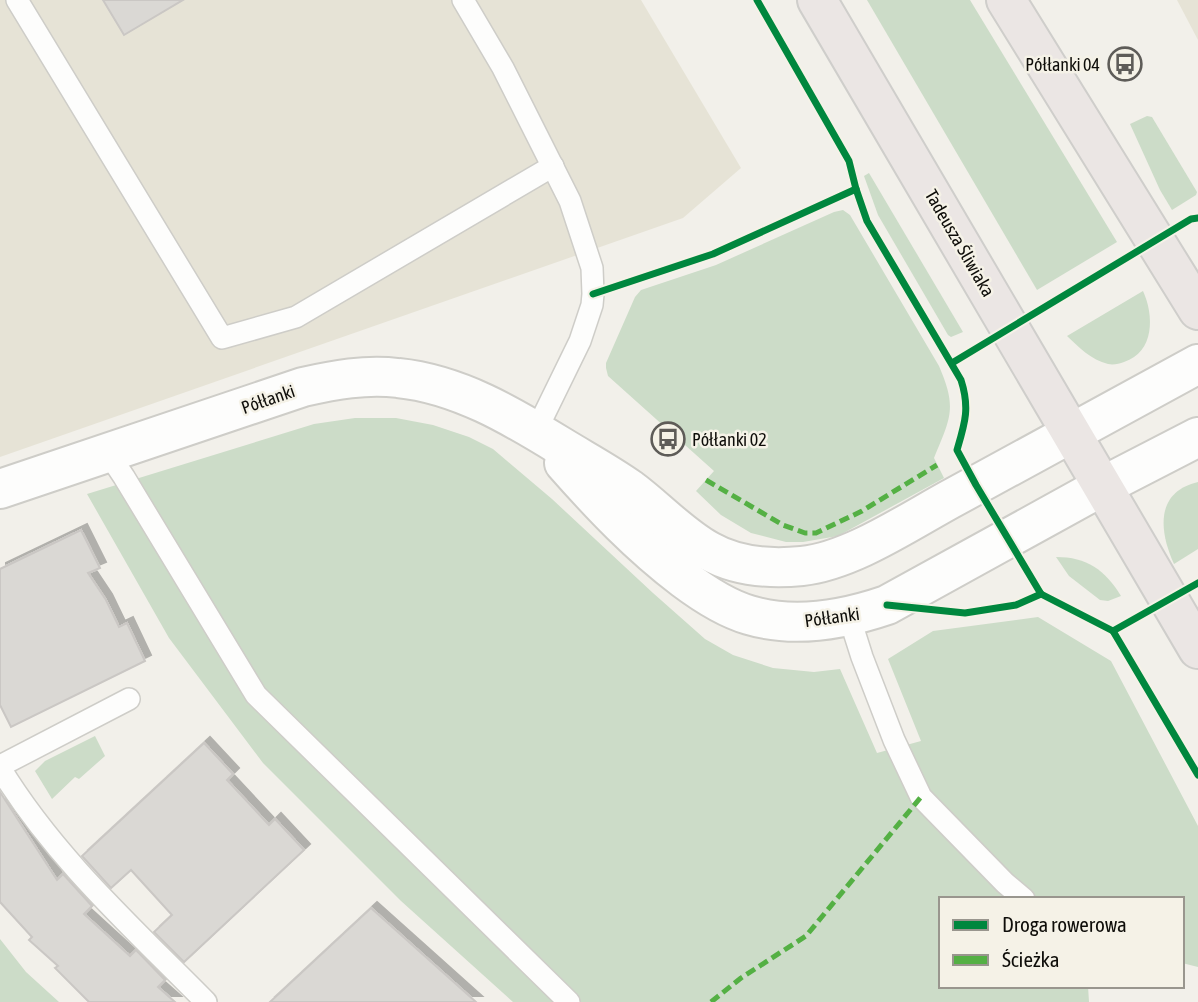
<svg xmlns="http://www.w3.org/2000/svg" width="1198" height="1002" font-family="'Asap Condensed',sans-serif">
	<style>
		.built { fill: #e6e3d6 }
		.green { fill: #ccdcc8 }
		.building { fill: #dad8d4; stroke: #cac7c4; stroke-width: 2; filter: url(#shadow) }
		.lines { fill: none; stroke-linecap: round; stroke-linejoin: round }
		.lane-casing { stroke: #cecdc8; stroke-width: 24 }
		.secondary-casing { stroke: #cecdc8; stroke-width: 42 }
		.primary-casing { stroke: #cfcecb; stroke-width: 42 }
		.lane { stroke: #fdfdfc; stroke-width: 21 }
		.secondary { stroke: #fdfdfc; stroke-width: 38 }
		.primary { stroke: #ebe6e4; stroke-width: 38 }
		.quiet { stroke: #54b044; stroke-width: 5; stroke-dasharray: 10 5; stroke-linecap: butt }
		.cycleway-casing { stroke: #f5f2e7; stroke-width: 11 }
		.cycleway { stroke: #00873e; stroke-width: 7 }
		.labels { text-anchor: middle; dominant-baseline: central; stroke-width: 5; stroke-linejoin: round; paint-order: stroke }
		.poi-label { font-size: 18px; fill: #0e0d09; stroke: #f5f2e7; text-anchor: end }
		.street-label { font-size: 18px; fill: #0e0d09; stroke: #f5f2e7 }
	</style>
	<defs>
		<filter id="shadow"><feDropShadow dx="6" dy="-6" stdDeviation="0" flood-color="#0004"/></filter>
	</defs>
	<rect width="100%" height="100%" fill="#f2f0ea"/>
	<g class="built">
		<polygon points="0,0 641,0 741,168 683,218 0,457"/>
		<polygon points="1177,0 1198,0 1198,40"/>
	</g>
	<g class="green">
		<polygon points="867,0 970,0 1117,242 1037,290"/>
		<polygon points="1147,116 1152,117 1197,192 1196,195 1172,210 1160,190 1130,124"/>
		<polygon points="869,173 963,332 951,337 948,335 878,215 864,176"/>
		<path d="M843,210l7,5 89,151c18,42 12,51 -5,92l10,20 -106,58 -35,6h-17l-35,-9 -30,-18 -25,-24 18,-20 -106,-95 -2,-8v-5l29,-66 6,-7 75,-25 118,-53z"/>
		<path d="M1143,291c11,24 12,61 -19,71 -5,2 -11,3 -16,2 -17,-4 -29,-17 -41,-28z"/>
		<polygon points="355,418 396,418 433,425 469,437 493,449 552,499 653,593 705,639 733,655 773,668 814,672 840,669 877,753 921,741 888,659 933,631 1038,617 1111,661 1198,826 1198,967 1182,963 1182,899 941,899 941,986 1088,986 1089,1002 513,1002 401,901 263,763 169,638 87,494 314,424"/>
		<path d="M1198,482v67l-24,15c-15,-33 -19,-72 24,-82z"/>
		<path d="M1056,557c31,0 49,13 65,39l-13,5 -8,-1 -31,-24z"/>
		<polygon points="95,736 105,756 79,779 75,777 52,799 35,771 45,761"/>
		<polygon points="0,939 26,972 59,1002 0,1002"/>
	</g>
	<g class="building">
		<polygon points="103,0 183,0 124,35"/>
		<polygon points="81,530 100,568 88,573 106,600 119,627 127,623 145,661 11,727 0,705 0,569"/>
		<polygon points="204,743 233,774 227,780 269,825 275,819 304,850 184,962 154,932 172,915 131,870 111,888 82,856"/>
		<polygon points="0,792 57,880 63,874 92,906 84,914 130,956 136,950 165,980 158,987 175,1002 89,1002 55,968 58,966 29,940 32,937 0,902"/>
		<polygon points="371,908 476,1002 270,1002"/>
	</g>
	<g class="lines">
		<defs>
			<g id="lane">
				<polyline points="17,0 222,338 296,317 553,166"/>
				<polyline points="463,0 503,68 570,201 592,268 593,294 592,305 580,341 536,431"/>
				<polyline points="108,453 124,477 256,695 569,1002"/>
				<polyline points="849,616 862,657 894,740 921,797 1005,883 1024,899"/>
				<polyline points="0,766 129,699"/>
				<path d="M0,768c54,89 133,160 206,234"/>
			</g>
			<g id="secondary">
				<path d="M564,463c37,42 75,82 120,116 20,15 41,29 65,36 46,14 94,5 138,-10l216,-119 95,-49"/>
				<path d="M0,489l303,-102c31,-7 63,-13 95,-9 60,6 114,38 164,69 23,14 47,27 68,42 27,20 50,46 79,62 28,16 62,18 93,15 50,-5 109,-46 154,-70 80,-44 161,-88 242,-132"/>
			</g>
			<g id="primary">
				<polyline points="817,0 1198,649"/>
				<polyline points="1006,0 1198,310"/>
			</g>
		</defs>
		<use href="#lane" class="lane-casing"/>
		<use href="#secondary" class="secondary-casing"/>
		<use href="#primary" class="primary-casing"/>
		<use href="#lane" class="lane"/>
		<use href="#secondary" class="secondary"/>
		<use href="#primary" class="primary"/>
		<g class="quiet">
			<polyline points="706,480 783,525 805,533 816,533 862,511 937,465"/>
			<polyline points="711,1002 741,978 806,936 921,797"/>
		</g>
		<defs>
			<g id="cycleway">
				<path d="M757,0l92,161 7,28 11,32 94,159c9,28 4,43 -4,70l19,35 65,109 72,37 85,144"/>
				<polyline points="593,294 713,254 856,189"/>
				<polyline points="952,363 1191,219 1198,218"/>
				<polyline points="887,605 965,613 1016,605 1041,594"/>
				<polyline points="1113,631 1198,583"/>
			</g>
		</defs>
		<use href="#cycleway" class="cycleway-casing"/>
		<use href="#cycleway" class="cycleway"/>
	</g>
	<defs>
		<symbol id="bus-ring" viewBox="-11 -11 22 22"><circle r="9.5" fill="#f5f2e7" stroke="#5e5c58" stroke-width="1.5"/><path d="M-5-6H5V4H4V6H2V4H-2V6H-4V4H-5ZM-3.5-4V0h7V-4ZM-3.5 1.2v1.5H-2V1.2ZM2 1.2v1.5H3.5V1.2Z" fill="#5e5c58"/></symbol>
	</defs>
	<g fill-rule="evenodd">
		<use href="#bus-ring" x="1106" y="45" width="38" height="38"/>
		<use href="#bus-ring" x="649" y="420" width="38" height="38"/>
	</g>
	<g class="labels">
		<g class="poi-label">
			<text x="1100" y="64">Półłanki 04</text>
			<text x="692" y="439" text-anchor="start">Półłanki 02</text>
		</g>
		<g class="street-label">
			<text transform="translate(960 243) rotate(60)">Tadeusza Śliwiaka</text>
			<text transform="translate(268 399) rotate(-19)">Półłanki</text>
			<text transform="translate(832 617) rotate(-8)">Półłanki</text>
		</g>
	</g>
	<rect x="939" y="897" width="245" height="91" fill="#f5f2e7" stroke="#99968e" stroke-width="2"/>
	<rect x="953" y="920" width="35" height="10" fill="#00873e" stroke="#99968e" stroke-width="2"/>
	<text x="1002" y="932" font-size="21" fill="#0e0d09">Droga rowerowa</text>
	<rect x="953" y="955" width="35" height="10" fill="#54b044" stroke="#99968e" stroke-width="2"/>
	<text x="1002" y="967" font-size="21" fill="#0e0d09">Ścieżka</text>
</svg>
